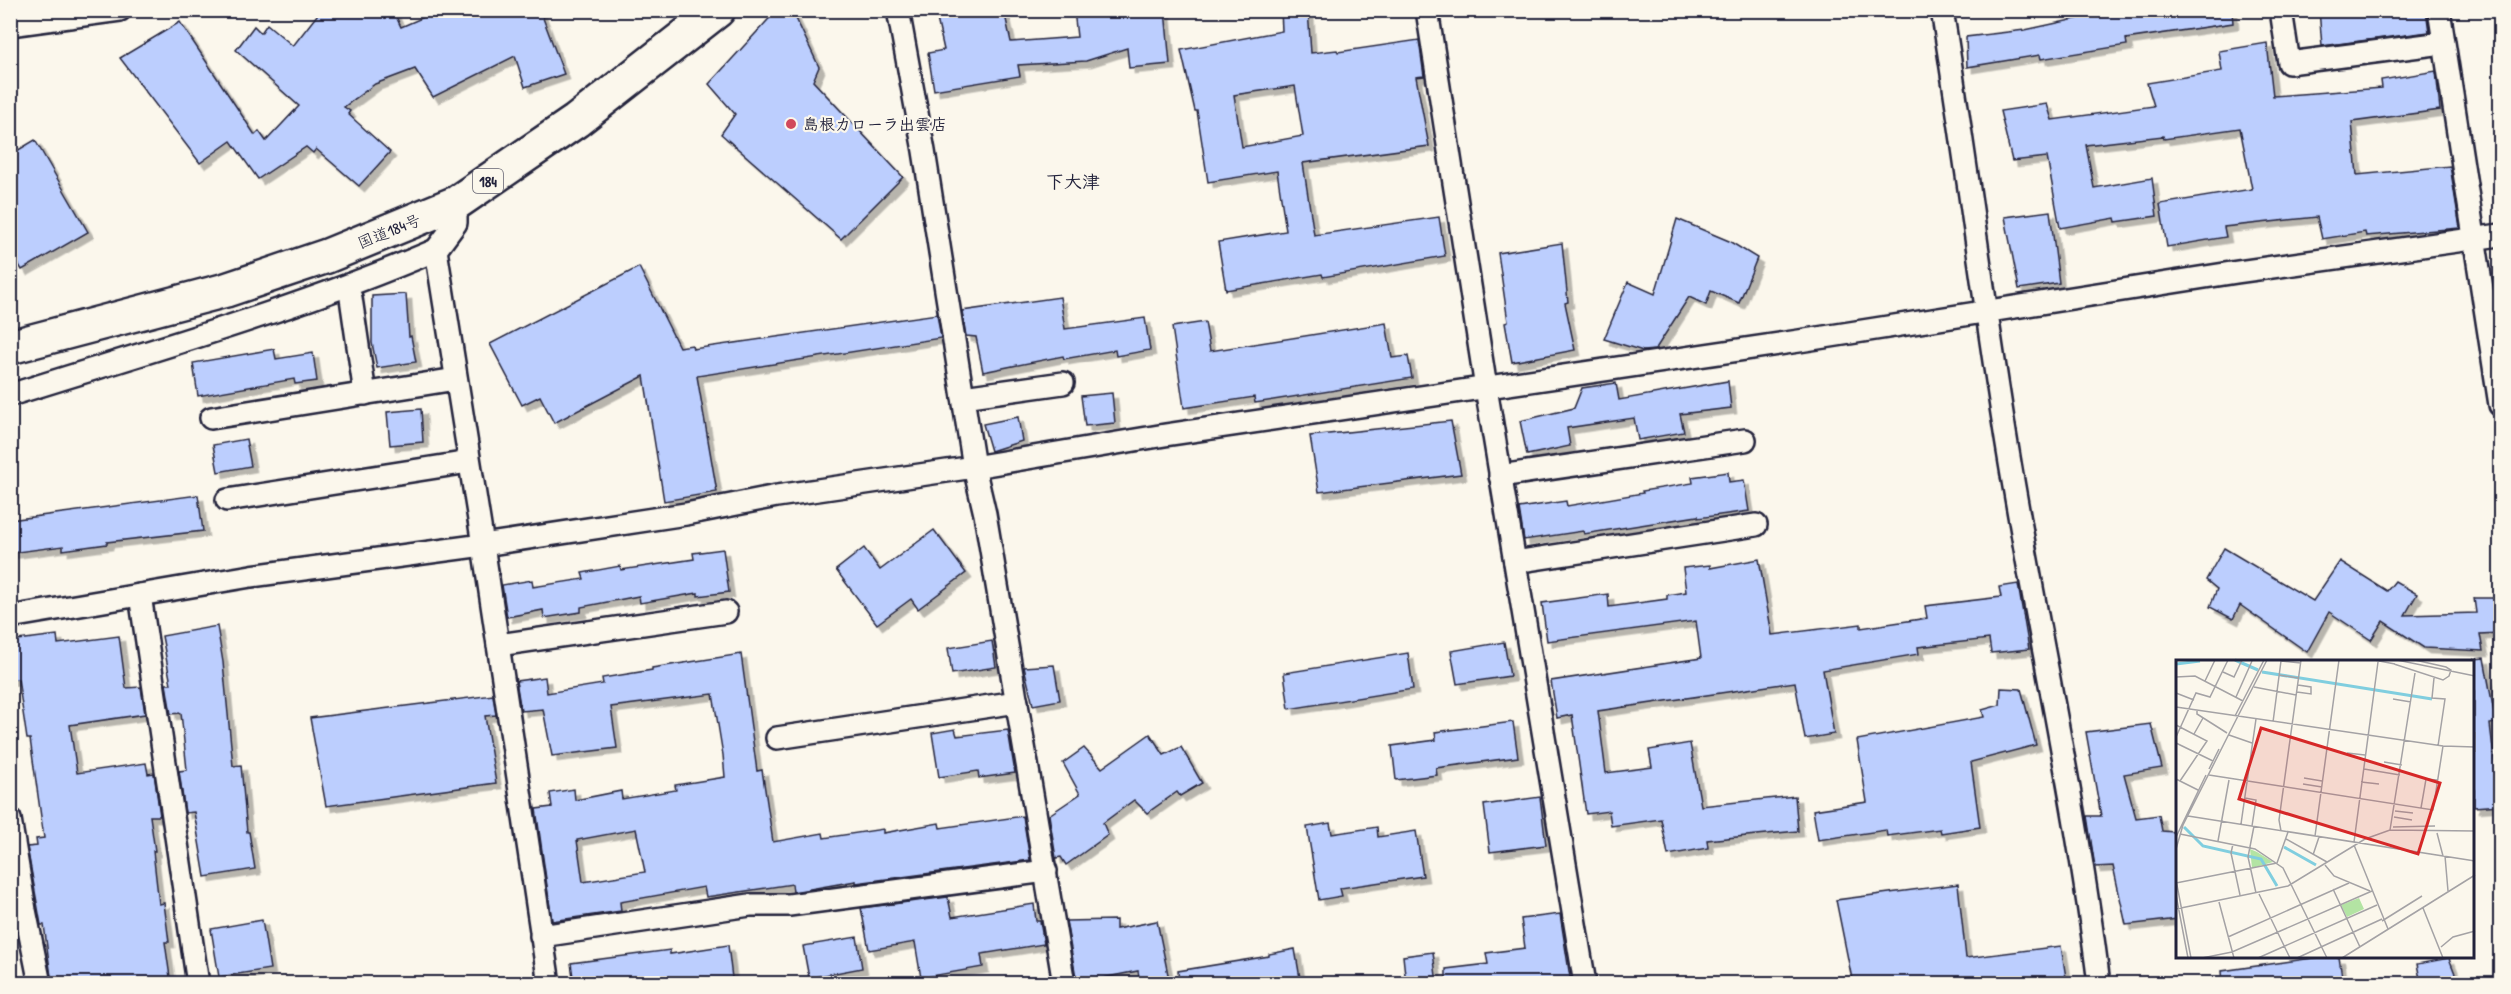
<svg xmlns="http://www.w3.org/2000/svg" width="2511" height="994" font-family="'Patrick Hand','Klee One',sans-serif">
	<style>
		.building { fill: #bccefe; stroke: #22223b; stroke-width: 1.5; fill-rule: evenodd; filter: url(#shadow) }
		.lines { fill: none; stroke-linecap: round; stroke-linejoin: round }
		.minor-casing { stroke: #22223b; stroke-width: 26 }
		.trunk-casing { stroke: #22223b; stroke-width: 38 }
		.minor { stroke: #fbf7ec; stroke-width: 21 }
		.trunk { stroke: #fbf7ec; stroke-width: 33 }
		.poi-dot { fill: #d1495b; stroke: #fbf7ec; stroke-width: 2 }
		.labels { text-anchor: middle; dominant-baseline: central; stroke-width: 4.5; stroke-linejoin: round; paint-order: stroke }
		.shield { fill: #fbf7ec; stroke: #636270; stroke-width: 1.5 }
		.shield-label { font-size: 15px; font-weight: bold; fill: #22223b }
		.poi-label { font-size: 16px; font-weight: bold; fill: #22223b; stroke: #fbf7ec; text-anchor: start }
		.street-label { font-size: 16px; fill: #22223b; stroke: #fbf7ec }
		.neighbourhood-label { font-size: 18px; font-weight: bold; fill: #22223b; stroke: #fbf7ec }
		.inset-river { fill: none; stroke: #80cedf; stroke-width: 3 }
		.inset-road { fill: none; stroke: #a4a2a5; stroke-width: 1.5 }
		.view { fill: #d62828; fill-opacity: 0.15; stroke: #d62828; stroke-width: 3 }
		.inset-edge { fill: none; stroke: #22223b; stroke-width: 3 }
	</style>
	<defs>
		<filter id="shadow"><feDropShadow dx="5.5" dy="5.5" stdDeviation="0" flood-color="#0004"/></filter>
	</defs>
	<rect width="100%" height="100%" fill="#fbf7ec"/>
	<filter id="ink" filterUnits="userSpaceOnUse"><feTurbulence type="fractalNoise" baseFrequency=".0167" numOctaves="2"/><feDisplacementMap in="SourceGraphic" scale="12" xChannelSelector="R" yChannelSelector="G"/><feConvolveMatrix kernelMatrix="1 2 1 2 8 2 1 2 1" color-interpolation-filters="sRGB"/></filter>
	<g filter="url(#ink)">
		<g class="building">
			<polygon points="321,10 393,10 401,27 440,10 457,10 460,16 478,10 540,10 564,74 525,87 515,56 433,97 415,69 375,84 344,107 350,111 348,114 390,152 359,186 316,149 313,153 306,147 258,179 231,141 200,163 120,58 180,22 255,135 259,131 266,141 299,106 236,50 254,26 261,33 267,24 293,46"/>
			<polygon points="777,10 792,10 819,67 813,81 903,177 841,239 721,134 735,114 709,84"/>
			<polygon points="935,10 1004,10 1011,42 1077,37 1074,10 1165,10 1170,64 1129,68 1127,48 1086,61 1018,65 1020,76 934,90 928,53 944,50"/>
			<path d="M1281,10h27l3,43 26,-3 1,2 81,-12 5,36 -8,1 13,69 -126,17 11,72 125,-18 6,39 -122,21 -1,-3 -96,16 -8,-48 68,-11 -9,-60 -69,11 -11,-71h-2l-14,-61 101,-19zM1295,86l8,50 -61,11 -8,-52z"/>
			<polygon points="2117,10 2232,10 2233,23 2126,39 2127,45 2041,59 2040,55 1967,67 1966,37 2025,30"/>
			<polygon points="2319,10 2426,10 2429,32 2322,46"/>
			<polygon points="2267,43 2273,96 2382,88 2381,80 2436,71 2440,110 2352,122 2357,175 2450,166 2460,228 2366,236 2365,232 2322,239 2317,217 2224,227 2226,237 2167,247 2160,204 2252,189 2240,128 2164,139 2163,136 2086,145 2094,188 2152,178 2157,216 2116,222 2115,218 2060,228 2047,157 2012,161 2000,111 2047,104 2052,120 2154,106 2147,83 2222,71 2219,51"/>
			<polygon points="35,140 88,232 22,270 10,250 10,155"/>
			<polygon points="2050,211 2059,283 2019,289 2005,217"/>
			<polygon points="1677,219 1729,241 1757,258 1739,303 1711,291 1706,305 1689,297 1655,350 1643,351 1604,339 1628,282 1655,294"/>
			<polygon points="1562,243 1568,302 1565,303 1575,350 1512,362 1505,323 1508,322 1498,253"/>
			<polygon points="639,267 679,347 692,345 693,349 937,314 941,338 697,376 717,492 664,501 644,376 554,423 540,396 522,405 490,344"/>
			<polygon points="406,294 409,337 411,336 416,362 377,368 372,343 372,296"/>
			<polygon points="1060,297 1065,329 1145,318 1150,350 1116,356 1115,350 1064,359 1063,356 983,372 976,337 966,336 962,311"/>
			<polygon points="1205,322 1210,351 1386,323 1392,358 1408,356 1412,378 1255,403 1254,397 1184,408 1172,327"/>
			<polygon points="274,349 276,359 313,353 317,381 295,384 294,379 198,396 193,363"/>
			<polygon points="1728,381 1731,408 1680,414 1684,432 1638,440 1634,418 1567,428 1570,446 1527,455 1520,421 1574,408 1582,388 1616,383 1619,400"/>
			<polygon points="1112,393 1115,423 1085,426 1081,396"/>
			<polygon points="421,409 423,442 390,445 387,412"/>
			<polygon points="1018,417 1022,441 991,451 983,424"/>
			<polygon points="1451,421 1461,474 1319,492 1310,436"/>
			<polygon points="246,439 251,466 218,472 213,445"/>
			<polygon points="1728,472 1729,482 1744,480 1749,511 1698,518 1698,516 1584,534 1583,531 1524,540 1519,508 1566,501 1567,506 1643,493 1642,491 1693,483 1692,477"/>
			<polygon points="198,495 203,531 107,542 107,544 63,550 63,546 10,553 10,520"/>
			<polygon points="934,530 966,573 918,609 911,599 877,624 836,570 864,548 880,570"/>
			<polygon points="2224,548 2313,601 2340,561 2387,591 2395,581 2417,594 2405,615 2476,613 2474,598 2500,598 2500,633 2480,634 2483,651 2424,648 2383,621 2371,640 2329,612 2307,652 2240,605 2233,619 2210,607 2217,589 2206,580"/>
			<polygon points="723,549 729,592 698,596 698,593 640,603 639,596 581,607 581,612 544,618 543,610 507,617 502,585 532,580 533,587 584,579 582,573 620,566 621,570 694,559 693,553"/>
			<polygon points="1759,559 1772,635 1861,624 1861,628 1927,618 1925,606 2001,597 1999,587 2018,584 2029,649 1991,653 1989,639 1918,647 1919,654 1823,670 1834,734 1805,739 1795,682 1598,711 1606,773 1652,767 1649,750 1690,743 1701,806 1795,796 1798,831 1707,840 1708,848 1668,855 1661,819 1611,826 1609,811 1586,814 1572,715 1557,718 1551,681 1701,658 1696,621 1547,641 1542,603 1608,594 1609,607 1667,599 1667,595 1686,592 1683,568 1710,565 1710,568"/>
			<polygon points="217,626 223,662 233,766 241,765 247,832 249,832 255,869 205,877 194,812 185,813 179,771 187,770 181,713 171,714 166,684 171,684 162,636"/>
			<polygon points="57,635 58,644 119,636 126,688 141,687 145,714 70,725 77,773 146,763 148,774 154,773 160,816 150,816 155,851 153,851 159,904 164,903 169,942 165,942 171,984 52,984 44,925 41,925 27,847 37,846 36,839 44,838 30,739 27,739 18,679 10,680 10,641"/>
			<polygon points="992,641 996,667 952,674 948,648"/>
			<polygon points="1504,642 1510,676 1457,684 1451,651"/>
			<polygon points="1408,653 1413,689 1289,709 1284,673"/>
			<path d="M741,654l16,117 5,-1 11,72 50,-9 1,5 59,-9v4l56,-10 1,5 83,-12 7,44 -174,23v-2l-63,11 -1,-8 -86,13 -2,-10 -84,15 1,9 -69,10 -16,-112 16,-2 -2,-14 24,-4 1,11 46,-9 1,8 54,-9 -1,-5 50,-8 -2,-22 -10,-61 -102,13 6,41 -65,8 -9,-47 -22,2 -5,-30 29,-4 2,16 56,-9 -1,-6 50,-8v-2zM636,829l9,43 -62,10 -6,-42z"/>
			<polygon points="2484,658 2496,723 2490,724 2496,773 2500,773 2500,805 2474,807 2474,659"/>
			<polygon points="1054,665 1060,700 1033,705 1024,667"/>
			<polygon points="2001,688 2021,689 2036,745 1971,762 1980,827 1941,833 1940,829 1887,836 1886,830 1818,840 1813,810 1867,802 1857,740 1984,717 1982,710 2000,705"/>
			<polygon points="493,695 496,715 485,716 496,783 326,806 310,718"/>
			<polygon points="1513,722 1518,757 1436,768 1437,775 1396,780 1392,746 1436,740 1435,732"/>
			<polygon points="2151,724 2162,768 2124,774 2136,818 2159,815 2162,831 2175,832 2178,840 2178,919 2126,925 2113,866 2095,867 2087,816 2101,816 2086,732"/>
			<polygon points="955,729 957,736 1008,730 1015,773 979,778 978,771 939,777 932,733"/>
			<polygon points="1150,734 1164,755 1181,747 1202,783 1180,796 1177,792 1147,813 1134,800 1103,823 1108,835 1066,865 1061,857 1056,858 1049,815 1080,794 1063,763 1084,748 1102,768"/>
			<polygon points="1540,797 1546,845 1490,852 1484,805"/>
			<polygon points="1330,823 1332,834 1377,827 1378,837 1416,831 1423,876 1340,888 1342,896 1319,900 1307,827"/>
			<polygon points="1958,884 1966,958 2061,946 2067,984 1853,984 1836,900"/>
			<polygon points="948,897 952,917 1034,904 1036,921 1040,921 1044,944 981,954 983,967 921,978 915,942 869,950 861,908"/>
			<polygon points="1560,914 1571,984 1446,984 1446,969 1488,964 1486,953 1525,948 1521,919"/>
			<polygon points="262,920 270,969 219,977 211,929"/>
			<polygon points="1116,920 1116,929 1157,921 1170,984 1140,984 1138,971 1077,983 1066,921"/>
			<polygon points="857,937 862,968 809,978 803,946"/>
			<polygon points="728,945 732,978 697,984 693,984 693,980 664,984 574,984 571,963 670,950 670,954"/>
			<polygon points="1295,949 1301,984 1179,984 1178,971 1269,956 1269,954"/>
			<polygon points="1433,952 1437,984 1406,984 1403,956"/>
			<polygon points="2320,957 2339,957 2343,984 2223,984 2222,971"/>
			<polygon points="2449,958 2459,984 2421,984 2417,964"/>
		</g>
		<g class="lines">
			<defs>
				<g id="minor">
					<polyline points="898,10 924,151 974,467 985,514 1064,984"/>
					<polyline points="1427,10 1486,388 1585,984"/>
					<path d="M1942,10c24,147 42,295 66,441 29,178 69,354 91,533"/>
					<polyline points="2281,10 2289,63 2443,43"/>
					<polyline points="2439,10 2500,405"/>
					<polyline points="10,25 120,10"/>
					<polyline points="456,203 456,223 436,250 483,545 549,984"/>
					<polyline points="351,298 365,394"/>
					<path d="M10,395c143,-45 288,-86 426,-145"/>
					<polyline points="963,397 1063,383"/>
					<polyline points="211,418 456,379"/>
					<polyline points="1500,476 1745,440"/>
					<polyline points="227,500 469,462"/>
					<polyline points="1515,562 1756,525"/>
					<polyline points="140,595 198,984"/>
					<polyline points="10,617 251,576 483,545 686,514 777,496 974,467 1165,435 1799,341 2237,272 2500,235"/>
					<polyline points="498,645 726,612"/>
					<polyline points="777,738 1017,702"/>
					<polyline points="10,819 25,910 40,984"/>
					<polyline points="541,936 750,905 789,905 1046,871"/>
				</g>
				<polyline id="trunk" points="10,347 226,290 327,256 456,203 576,121 718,10"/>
			</defs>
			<use href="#minor" class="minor-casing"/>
			<use href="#trunk" class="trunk-casing"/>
			<use href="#minor" class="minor"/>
			<use href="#trunk" class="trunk"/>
		</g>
	</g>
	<circle class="poi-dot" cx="791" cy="124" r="6"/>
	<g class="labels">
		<rect class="shield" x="473" y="169" width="30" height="24" rx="4.5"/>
		<g class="shield-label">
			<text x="488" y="181">184</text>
		</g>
		<g class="poi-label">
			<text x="803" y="124">島根カローラ出雲店</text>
		</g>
		<g class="street-label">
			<text transform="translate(389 231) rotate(-22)">国道184号</text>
		</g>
		<g class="neighbourhood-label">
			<text x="1073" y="181">下大津</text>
		</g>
	</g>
	<g transform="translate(2176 660)">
		<rect width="298" height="298" fill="#fbf7ec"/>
		<path d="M74,189l7,3 16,10 -21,6zM183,238l5,11 -17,8 -6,-12z" fill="#b3e4a3"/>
		<path class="inset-river" d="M59,0l23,10M0,4l24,-3M86,12l170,27M8,167l19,19 58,13 16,27M108,187l32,18"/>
		<path class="inset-road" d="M198,0l21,4M221,0l78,16M218,4l49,16 6,-4 2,-6 -5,-3 -31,-7M47,12l11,5 8,-17M103,15l19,3M0,17l19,-1 48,25M258,18l-2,20 13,1 -7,47M29,21l10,-21M78,27l42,8M121,32l14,2v-7l-13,-2M0,33l18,7M60,37l16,-36M217,39l18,3M0,47l267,39 32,1M21,50v4l30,19M59,56l29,-56M62,56l29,-56M97,62l8,-61 20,2M0,65l31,16 -27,40M299,72v20M18,74l9,-16M53,75l23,8M0,77l20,-44 14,4 18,-37M0,83l37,18M171,93l18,2M208,102l18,3M33,109l10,-20M188,109l36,6M33,115l224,35 10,-64M128,118l18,3M0,119l22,11M185,122l18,2M127,124l19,3M69,138l11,2 -4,26M245,148l5,-29 11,1M219,151l18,2M12,156l287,45M218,157l18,3M65,164l15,-105M78,166l-6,31 8,36M217,167l42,-1M214,170l25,-157M105,171l-2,-11 22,-160M261,173l6,23M4,174l75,15 28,19 44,90M139,176l24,-176M0,177l30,-62M110,179l41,23M42,181l11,-61M178,182l24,-180M57,184l-2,9 9,42M178,185l34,84M0,189l7,-24 55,-109M137,195l6,-18M269,196l3,35M101,203l11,-31M149,205l9,11 36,15M0,220l15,78M0,223l101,-20M157,229l27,58M83,234l31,64M0,235l12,63M43,242l15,56M247,248l20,50M0,249l112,-23 77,-47 25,-9 85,1M206,261l40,-25M52,277l121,-54M265,287l12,-10 22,-6M26,298l30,-6 140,-61M82,298l119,-53M121,298l85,-39M166,298l133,-83"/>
		<path class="view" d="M85,68l179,55 -22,71 -179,-55z"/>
		<rect width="298" height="298" class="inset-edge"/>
	</g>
	<rect width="2511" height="994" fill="none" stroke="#fbf7ec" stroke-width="36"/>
	<rect x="18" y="18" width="2475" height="958" fill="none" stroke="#22223b" stroke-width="2" filter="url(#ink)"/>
</svg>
